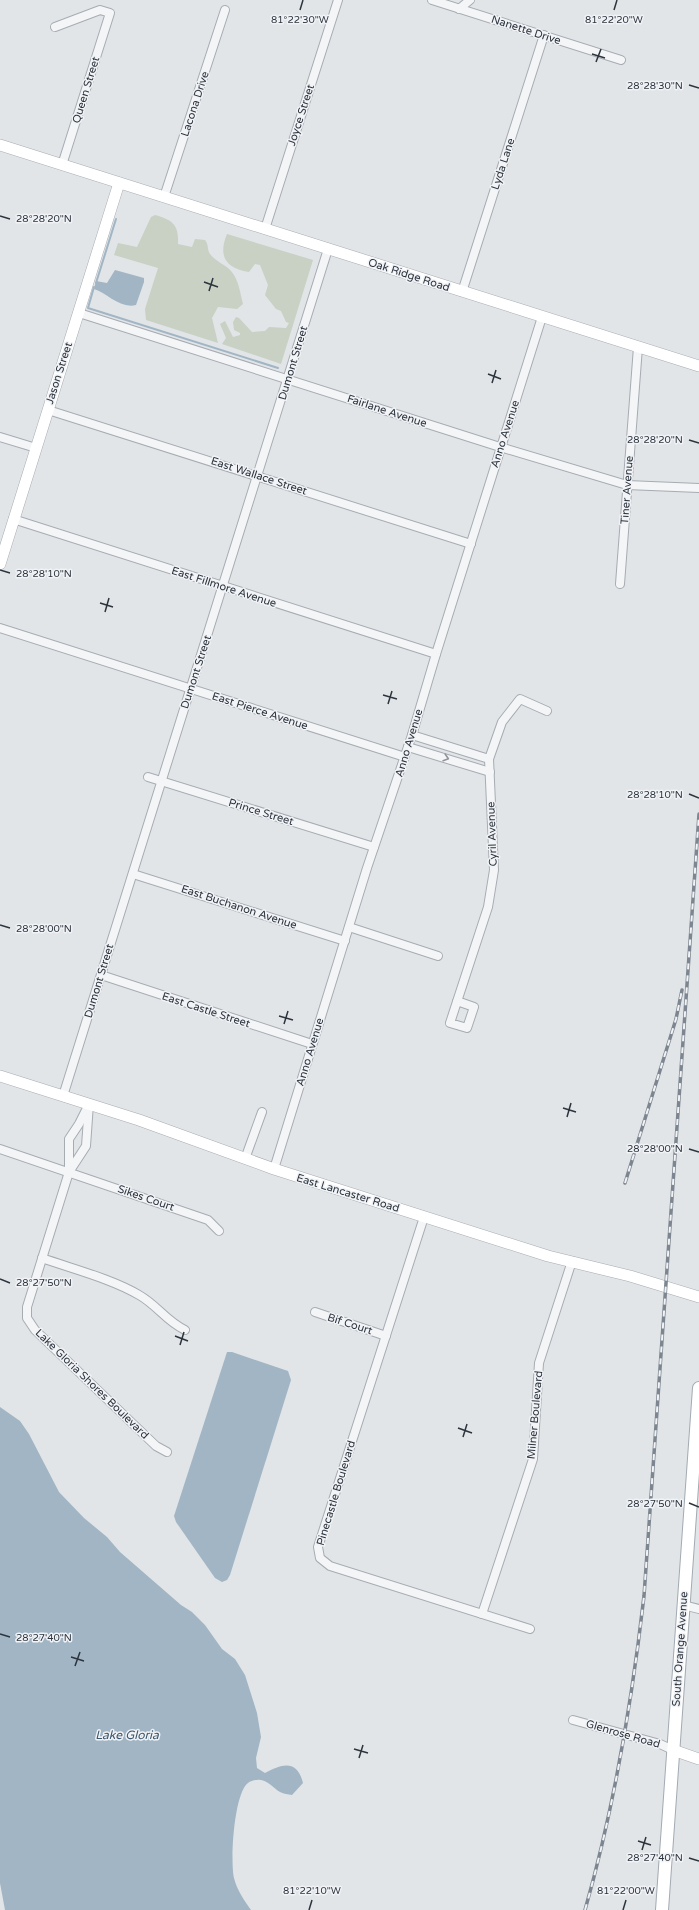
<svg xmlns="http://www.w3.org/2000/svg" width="699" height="1910" font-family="'Varela Round',sans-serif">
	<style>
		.green { fill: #c8d1c3 }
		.water { fill: #a1b5c4 }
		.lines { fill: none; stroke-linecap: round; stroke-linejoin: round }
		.stream { stroke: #a1b5c4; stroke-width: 2 }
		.street-casing { stroke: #a7acb2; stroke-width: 10 }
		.secondary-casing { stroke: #a7acb2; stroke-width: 12 }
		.primary-casing { stroke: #a2aab2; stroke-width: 14 }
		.street { stroke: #f4f5f7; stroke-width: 8 }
		.secondary { stroke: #fff; stroke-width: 11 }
		.primary { stroke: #fff; stroke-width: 12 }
		.rail-casing { stroke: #7d8690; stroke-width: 3.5 }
		.rail { stroke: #f1f3f6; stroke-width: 2; stroke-dasharray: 6; stroke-linecap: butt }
		.oneway { stroke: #90949a }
		.ticks { fill: none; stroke: #2c343e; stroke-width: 1.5 }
		.labels { text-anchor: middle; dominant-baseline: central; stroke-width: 3; stroke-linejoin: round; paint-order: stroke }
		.street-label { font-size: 11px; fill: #2c343e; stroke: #f1f3f6 }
		.water-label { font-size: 12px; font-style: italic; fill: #3a556d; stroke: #f1f3f6 }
		.ticks-label { font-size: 10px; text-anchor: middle; fill: #2c343e; stroke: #f1f3f6; stroke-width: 3; stroke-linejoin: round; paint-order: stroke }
	</style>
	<rect width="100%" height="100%" fill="#e1e5e8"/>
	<g class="green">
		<path d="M155,215c18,5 24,10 23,29l14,3 3,-8 10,1c4,5 2,10 5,14 6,8 15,10 21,17 8,9 9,22 12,33l-6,5 -19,-2 -6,11 6,25 -72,-23 -1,-11 13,-41 -44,-13 4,-12 19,4 14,-30z"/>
		<path d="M227,234l86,26 -32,104 -59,-20 4,-6 -6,-14 5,-3 8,16 7,-2v-2l-6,-3 -1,-8 3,-5 3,1 13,14 13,-1 4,-4 17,1 3,-5 -3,-1 -5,-11 -5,-2 -11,-14 3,-10 -8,-20 -5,-1 -6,8c-24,-4 -31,-16 -22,-38z"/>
	</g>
	<g class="water">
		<path d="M115,270l29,8v4l-8,23c-16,4 -29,-12 -42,-16l2,-8 11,2z"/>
		<polygon points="227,1352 232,1352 288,1371 291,1380 230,1575 227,1580 222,1582 215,1578 176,1522 174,1516"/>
		<path d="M0,1407l20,14 9,13 30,58 25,26 23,19 13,15 61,53 11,7 13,13 17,24 13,10 10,16 12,38 4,24 -5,21 1,10 8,5c17,-9 32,-14 38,10l-11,12c-4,-1 -8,-1 -12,-3 -7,-4 -14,-14 -23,-12 -2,0 -7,1 -9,3 -14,10 -18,78 -14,95 3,12 10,22 17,32h-246l-5,-27z"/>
	</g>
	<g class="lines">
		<g class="stream">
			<polyline points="96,283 116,219"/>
			<polyline points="94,287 88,308 278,368"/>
		</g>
		<defs>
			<g id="street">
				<polyline points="432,0 621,60"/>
				<polyline points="459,9 470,0"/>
				<polyline points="55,27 100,10 110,13 62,165"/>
				<polyline points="164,197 225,10"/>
				<polyline points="265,229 338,0"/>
				<polyline points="462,292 544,35"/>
				<polyline points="79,313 500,447 627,485 699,488"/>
				<polyline points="48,410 471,544"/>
				<polyline points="0,437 36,448"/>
				<polyline points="13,519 436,654"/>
				<polyline points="620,584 638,347"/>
				<polyline points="0,628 405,757"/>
				<polyline points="412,735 489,759"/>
				<polyline points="408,747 490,772"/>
				<polyline points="148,777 374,847"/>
				<polyline points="133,874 345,941"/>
				<polyline points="349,927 438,956"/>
				<polyline points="101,975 312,1044"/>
				<polyline points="457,1001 474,1007 467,1028 450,1023 488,907 494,870 489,759 502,722 520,699 547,711"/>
				<polyline points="63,1096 328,249"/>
				<polyline points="89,1104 86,1146 69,1172 27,1307 27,1318 35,1330 156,1446 167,1452"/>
				<polyline points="0,1149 208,1220 219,1231"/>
				<polyline points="245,1159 262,1112"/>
				<polyline points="274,1169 367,868 412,735 436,654 542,317"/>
				<polyline points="69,1172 69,1139 79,1124 86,1110"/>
				<polyline points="424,1217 318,1547 320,1558 330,1566 530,1629"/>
				<path d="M42,1258c31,11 70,21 97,37 18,10 27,26 46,35"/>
				<polyline points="315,1312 386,1336"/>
				<polyline points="683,1605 699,1609"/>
				<polyline points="482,1614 533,1459 539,1363 572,1261"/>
				<polyline points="573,1720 660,1744 673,1750"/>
			</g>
			<g id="secondary">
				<polyline points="0,145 699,366"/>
				<polyline points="0,564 119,183"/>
				<polyline points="0,1076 139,1120 274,1169 548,1256 630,1276 699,1297"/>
				<polyline points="673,1750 699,1759"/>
			</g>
			<polyline id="primary" points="662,1910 699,1388"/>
		</defs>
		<use href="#street" class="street-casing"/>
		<use href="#secondary" class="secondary-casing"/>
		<use href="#primary" class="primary-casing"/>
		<use href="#street" class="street"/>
		<use href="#secondary" class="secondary"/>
		<use href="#primary" class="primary"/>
		<defs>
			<g id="rail">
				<polyline points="625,1183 676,1019 682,990"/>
				<path d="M585,1910c29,-102 47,-209 59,-314l55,-782"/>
			</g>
		</defs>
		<use href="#rail" class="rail-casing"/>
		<use href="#rail" class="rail"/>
	</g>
	<defs><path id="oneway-chevron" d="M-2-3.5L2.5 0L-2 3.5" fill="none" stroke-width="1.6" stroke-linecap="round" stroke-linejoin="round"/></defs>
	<use class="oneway" href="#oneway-chevron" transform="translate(446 758) rotate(17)"/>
	<path class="ticks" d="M300,10l3,-10M614,10l3,-10M592,54l13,4M596,62l5,-13M689,85l10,3M0,216l10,3M204,282l14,5M209,291l4,-13M488,374l13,5M492,383l4,-13M689,440l10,3M0,570l10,3M100,603l13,4M105,612l4,-14M383,695l14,4M388,704l4,-13M689,794l10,4M0,925l10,3M279,1016l14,4M284,1024l4,-13M563,1108l13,4M567,1117l4,-14M689,1149l10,3M0,1279l10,4M175,1336l13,5M180,1345l4,-13M458,1428l14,5M463,1437l4,-13M689,1503l10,4M0,1634l10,3M71,1657l13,4M75,1666l5,-14M354,1749l14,4M359,1758l4,-13M638,1841l13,4M642,1850l4,-13M689,1858l10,3M309,1910l3,-10M623,1910l3,-10"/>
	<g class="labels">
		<g class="street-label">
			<text transform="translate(526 30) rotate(18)">Nanette Drive</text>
			<text transform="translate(86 90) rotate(-73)">Queen Street</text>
			<text transform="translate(195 104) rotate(-72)">Lacona Drive</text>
			<text transform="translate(301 115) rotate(-72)">Joyce Street</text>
			<text transform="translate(503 164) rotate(-72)">Lyda Lane</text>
			<text transform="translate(409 275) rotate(18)">Oak Ridge Road</text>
			<text transform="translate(293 363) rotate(-73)">Dumont Street</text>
			<text transform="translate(59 373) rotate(-72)">Jason Street</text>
			<text transform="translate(387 411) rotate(18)">Fairlane Avenue</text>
			<text transform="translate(505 434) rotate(-72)">Anno Avenue</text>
			<text transform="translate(259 476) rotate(18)">East Wallace Street</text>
			<text transform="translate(627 490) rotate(-86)">Tiner Avenue</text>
			<text transform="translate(224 587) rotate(18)">East Fillmore Avenue</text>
			<text transform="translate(196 672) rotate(-72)">Dumont Street</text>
			<text transform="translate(260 711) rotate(18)">East Pierce Avenue</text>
			<text transform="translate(409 743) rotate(-73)">Anno Avenue</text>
			<text transform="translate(261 812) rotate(17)">Prince Street</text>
			<text transform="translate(492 834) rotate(-92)">Cyril Avenue</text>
			<text transform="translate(239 907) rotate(18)">East Buchanon Avenue</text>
			<text transform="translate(99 981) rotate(-73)">Dumont Street</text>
			<text transform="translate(206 1010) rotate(18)">East Castle Street</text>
			<text transform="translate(310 1052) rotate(-73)">Anno Avenue</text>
			<text transform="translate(348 1193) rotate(17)">East Lancaster Road</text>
			<text transform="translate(146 1198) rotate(19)">Sikes Court</text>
			<text transform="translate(350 1324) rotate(18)">Bif Court</text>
			<text transform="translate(92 1384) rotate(44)">Lake Gloria Shores Boulevard</text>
			<text transform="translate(535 1415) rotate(-85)">Milner Boulevard</text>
			<text transform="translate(336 1493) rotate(-73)">Pinecastle Boulevard</text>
			<text transform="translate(680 1649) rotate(-86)">South Orange Avenue</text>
			<text transform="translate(623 1734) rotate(16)">Glenrose Road</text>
		</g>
		<g class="water-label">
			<text x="127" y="1735">Lake Gloria</text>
		</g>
	</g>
	<g class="ticks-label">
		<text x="300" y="23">81°22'30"W</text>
		<text x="614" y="23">81°22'20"W</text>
		<text x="655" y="89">28°28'30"N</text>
		<text x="44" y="222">28°28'20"N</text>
		<text x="655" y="443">28°28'20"N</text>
		<text x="44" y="577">28°28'10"N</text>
		<text x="655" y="798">28°28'10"N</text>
		<text x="44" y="932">28°28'00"N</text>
		<text x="655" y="1152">28°28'00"N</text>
		<text x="44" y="1286">28°27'50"N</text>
		<text x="655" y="1507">28°27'50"N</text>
		<text x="44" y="1641">28°27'40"N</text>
		<text x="655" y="1861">28°27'40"N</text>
		<text x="312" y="1894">81°22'10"W</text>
		<text x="626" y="1894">81°22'00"W</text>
	</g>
</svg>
